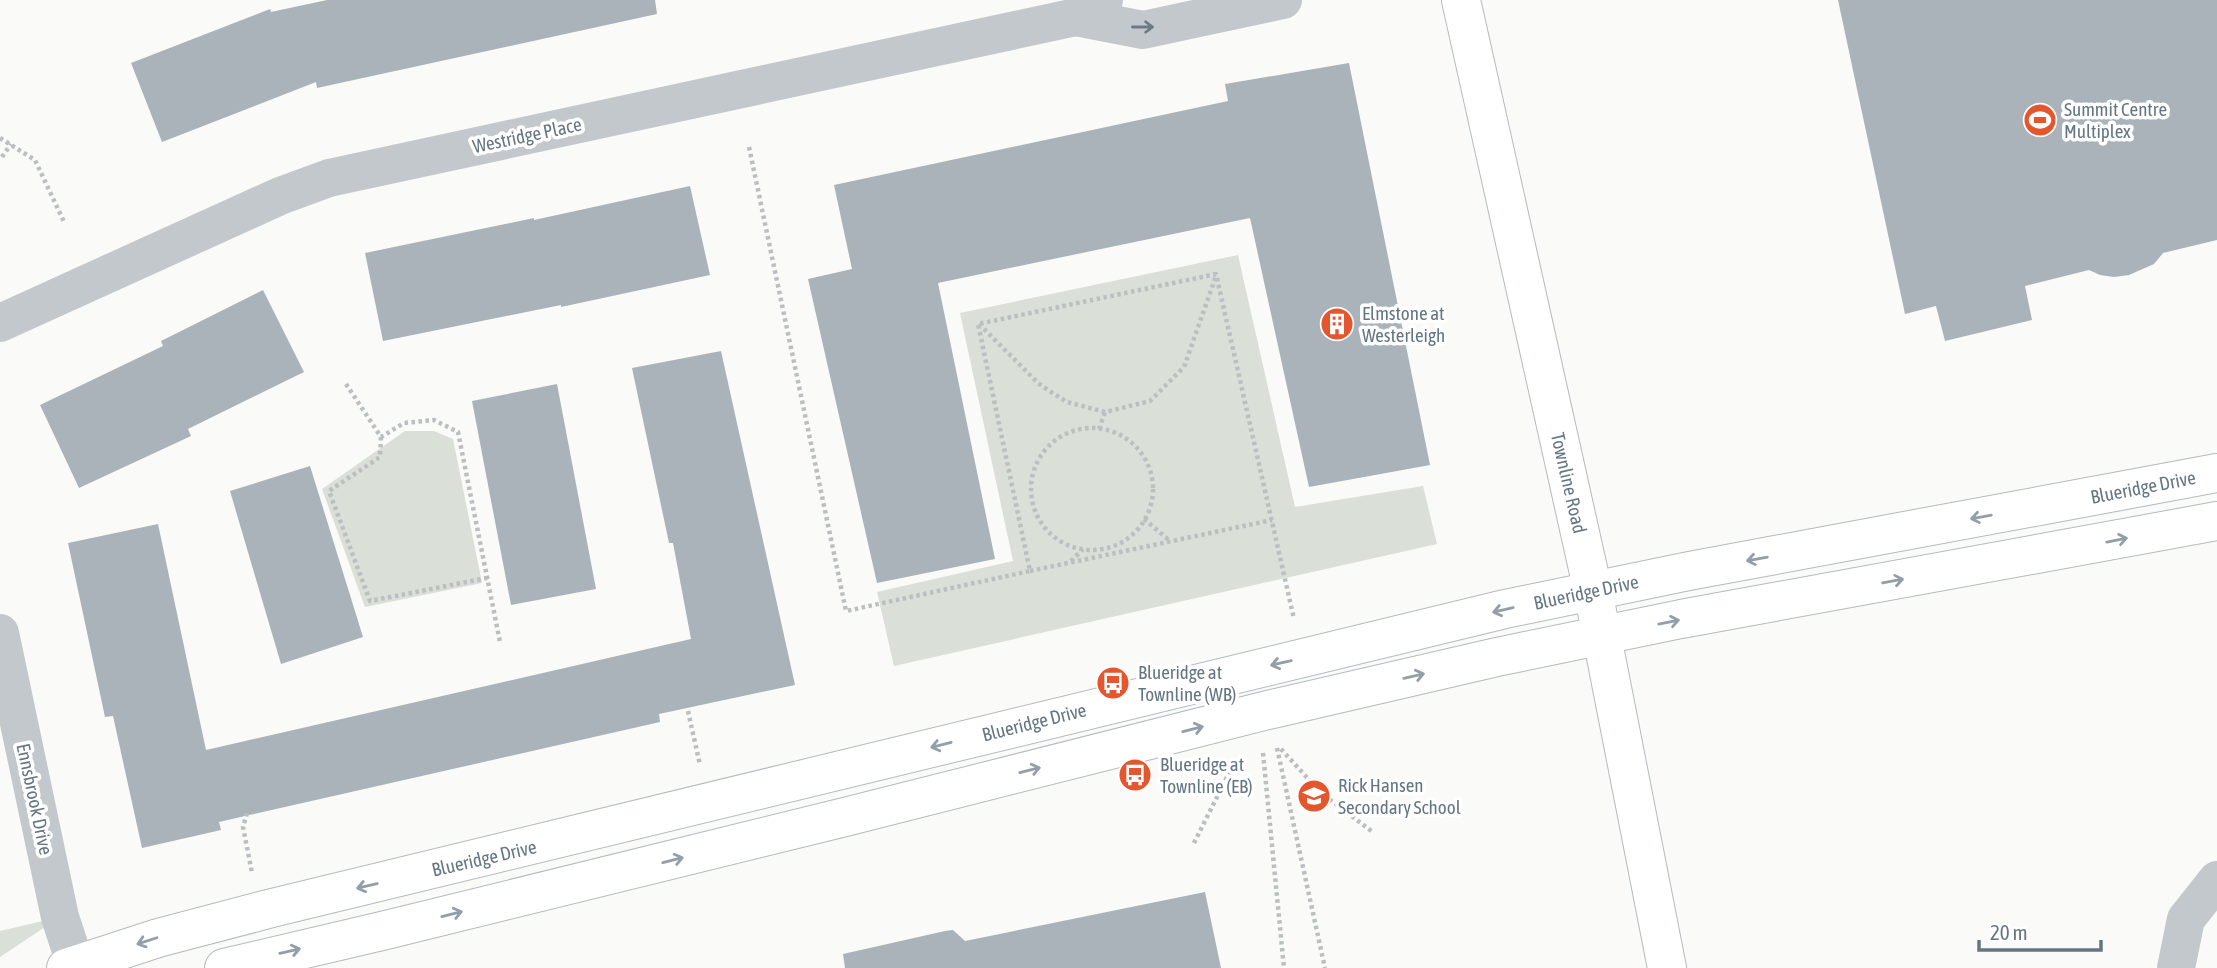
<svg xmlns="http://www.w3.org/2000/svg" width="2217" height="968" font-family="'Asap Condensed',sans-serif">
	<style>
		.green { fill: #dadfd7 }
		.building { fill: #aab3b9 }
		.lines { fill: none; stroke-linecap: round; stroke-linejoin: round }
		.secondary-casing { stroke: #b3babf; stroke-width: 40 }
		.path { stroke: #bbbfc2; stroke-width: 4.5; stroke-dasharray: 3.5 3.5; stroke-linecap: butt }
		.street { stroke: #c3c8cc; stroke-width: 38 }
		.secondary { stroke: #fff; stroke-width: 38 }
		.oneway { stroke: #6a7a87 }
		.oneway2 { stroke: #939fa8 }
		.labels { text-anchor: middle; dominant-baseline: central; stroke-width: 7; stroke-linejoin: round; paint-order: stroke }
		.poi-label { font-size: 19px; fill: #657683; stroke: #fff; text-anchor: start }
		.street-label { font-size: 19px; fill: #657683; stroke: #fff }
	</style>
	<rect width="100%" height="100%" fill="#fafaf8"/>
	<g class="green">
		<polygon points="1238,255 1295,507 1423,486 1437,544 894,666 877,592 1013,561 960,313"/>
		<polygon points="405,431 434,431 453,439 482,583 365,607 322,489"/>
		<polygon points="60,917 0,957 0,931"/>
	</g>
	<g class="building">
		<polygon points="327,0 655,0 657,14 317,88 316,82 162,142 131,63 270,9 271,12"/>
		<polygon points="1838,0 2217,0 2217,240 2163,253 2154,264 2129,275 2114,277 2100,275 2089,270 2025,286 2032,320 1945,341 1936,306 1905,314"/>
		<polygon points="1349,63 1430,465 1309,487 1250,218 938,283 995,559 877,583 808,279 852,269 834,185 1228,101 1225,84"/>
		<polygon points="690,186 710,275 561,307 561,305 383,341 365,253 534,218 534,220"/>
		<polygon points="263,290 304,372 188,429 191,436 79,488 40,405 163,346 161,341"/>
		<polygon points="721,351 795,685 659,714 660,722 219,822 221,830 142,848 113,716 105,717 68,543 158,524 206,750 691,639 673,543 669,543 632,368"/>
		<polygon points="557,384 596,589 511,605 472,401"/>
		<polygon points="310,466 363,637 281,664 230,491"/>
		<polygon points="1205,892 1221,968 845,968 843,954 945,931 953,930 965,941"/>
	</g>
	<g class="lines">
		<defs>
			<g id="secondary">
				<polyline points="1461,0 1593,591 1667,968"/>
				<polyline points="66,968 158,938 272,908 1505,609 1689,571 2217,473"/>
				<polyline points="224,968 386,930 845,817 1268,710 1497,657 1681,619 2217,521"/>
			</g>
		</defs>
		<use href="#secondary" class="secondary-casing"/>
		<g class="path">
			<polyline points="0,138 35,160 65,224"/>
			<polyline points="749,147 846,611 1030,571 978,324 1216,274 1294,619"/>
			<polyline points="2,157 11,144"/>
			<polyline points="979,324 1038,383 1051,392 1067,402 1105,412 1150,401 1184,367 1216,276"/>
			<polyline points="346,384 381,437 404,423 434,420 458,432 500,642"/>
			<circle cx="1092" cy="489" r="61"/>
			<polyline points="1099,429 1105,412"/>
			<polyline points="381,437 380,457 329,491 370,601 487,578"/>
			<polyline points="1144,519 1170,541"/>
			<polyline points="1071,561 1083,549"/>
			<polyline points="1030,571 1272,520"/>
			<polyline points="688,711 700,765"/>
			<polyline points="1277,748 1325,968"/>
			<polyline points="1281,749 1321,793 1374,833"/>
			<polyline points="1263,753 1284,968"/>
			<polyline points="247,813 243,827 252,873"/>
			<polyline points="1194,843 1235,761"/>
		</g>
		<g class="street">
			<polyline points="1076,17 1143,30 1283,0"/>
			<polyline points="0,323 280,196 329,178 1076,17 1104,0"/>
			<polyline points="0,633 60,917 75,963"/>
			<polyline points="2176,968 2186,919 2217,880"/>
		</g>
		<use href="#secondary" class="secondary"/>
	</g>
	<defs><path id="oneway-shaft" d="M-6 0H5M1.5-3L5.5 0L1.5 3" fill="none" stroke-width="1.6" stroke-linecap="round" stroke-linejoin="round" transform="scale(1.75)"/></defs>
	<use class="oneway" href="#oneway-shaft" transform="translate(1143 27)"/>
	<g class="oneway2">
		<use href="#oneway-shaft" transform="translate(1981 517) rotate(170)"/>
		<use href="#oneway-shaft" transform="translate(2117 540) rotate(-11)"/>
		<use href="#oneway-shaft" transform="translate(1757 559) rotate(170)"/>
		<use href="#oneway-shaft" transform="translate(1893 581) rotate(-10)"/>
		<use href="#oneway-shaft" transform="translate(1503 610) rotate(167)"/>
		<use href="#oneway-shaft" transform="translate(1669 622) rotate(-11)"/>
		<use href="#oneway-shaft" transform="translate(1281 663) rotate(167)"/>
		<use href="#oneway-shaft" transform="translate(1414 676) rotate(-13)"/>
		<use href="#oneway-shaft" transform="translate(1193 729) rotate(-14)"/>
		<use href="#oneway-shaft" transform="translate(941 745) rotate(166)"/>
		<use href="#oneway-shaft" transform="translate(1030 770) rotate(-14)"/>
		<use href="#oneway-shaft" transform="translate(673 860) rotate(-14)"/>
		<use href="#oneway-shaft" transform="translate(367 886) rotate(167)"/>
		<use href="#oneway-shaft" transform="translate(452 914) rotate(-14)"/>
		<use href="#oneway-shaft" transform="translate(147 941) rotate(162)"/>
		<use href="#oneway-shaft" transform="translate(290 951) rotate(-13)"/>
	</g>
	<defs>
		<symbol id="stadium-disc" viewBox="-11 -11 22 22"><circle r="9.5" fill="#e4572e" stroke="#fff"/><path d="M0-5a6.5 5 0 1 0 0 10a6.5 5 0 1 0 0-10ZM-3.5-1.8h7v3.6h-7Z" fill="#fff"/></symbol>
		<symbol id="building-disc" viewBox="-11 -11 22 22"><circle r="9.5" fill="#e4572e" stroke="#fff"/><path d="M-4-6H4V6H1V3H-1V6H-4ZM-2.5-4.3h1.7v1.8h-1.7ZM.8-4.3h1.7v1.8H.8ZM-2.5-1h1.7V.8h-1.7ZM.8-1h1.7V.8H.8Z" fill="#fff"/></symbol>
		<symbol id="bus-disc" viewBox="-11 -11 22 22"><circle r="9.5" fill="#e4572e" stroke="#fff"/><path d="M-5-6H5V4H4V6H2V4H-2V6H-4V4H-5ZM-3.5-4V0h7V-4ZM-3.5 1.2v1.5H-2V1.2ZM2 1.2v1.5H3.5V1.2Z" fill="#fff"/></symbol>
		<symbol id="school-disc" viewBox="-11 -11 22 22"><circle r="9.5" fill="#e4572e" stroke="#fff"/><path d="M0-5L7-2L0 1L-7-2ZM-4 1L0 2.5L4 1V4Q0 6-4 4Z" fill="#fff"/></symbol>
	</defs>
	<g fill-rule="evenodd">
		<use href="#stadium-disc" x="2021" y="101" width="38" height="38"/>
		<use href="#building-disc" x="1318" y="305" width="38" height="38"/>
		<use href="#bus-disc" x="1094" y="664" width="38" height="38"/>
		<use href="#bus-disc" x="1116" y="756" width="38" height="38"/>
		<use href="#school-disc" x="1295" y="777" width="38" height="38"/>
	</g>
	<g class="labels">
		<g class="poi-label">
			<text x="2064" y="109">Summit Centre<tspan x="2064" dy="22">Multiplex</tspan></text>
			<text x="1362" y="313">Elmstone at<tspan x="1362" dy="22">Westerleigh</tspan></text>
			<text x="1138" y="672">Blueridge at<tspan x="1138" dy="22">Townline (WB)</tspan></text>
			<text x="1160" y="764">Blueridge at<tspan x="1160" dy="22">Townline (EB)</tspan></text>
			<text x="1338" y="785">Rick Hansen<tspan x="1338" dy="22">Secondary School</tspan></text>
		</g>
		<g class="street-label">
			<text transform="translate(527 135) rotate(-12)">Westridge Place</text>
			<text transform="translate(1569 483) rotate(77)">Townline Road</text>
			<text transform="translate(2143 487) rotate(-11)">Blueridge Drive</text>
			<text transform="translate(1586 592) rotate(-12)">Blueridge Drive</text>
			<text transform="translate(1034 722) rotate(-14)">Blueridge Drive</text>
			<text transform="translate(35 799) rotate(78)">Ennsbrook Drive</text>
			<text transform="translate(484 858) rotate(-13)">Blueridge Drive</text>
		</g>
	</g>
	<path d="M1979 940v10h122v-10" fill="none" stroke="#657683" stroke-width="3.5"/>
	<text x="1990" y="940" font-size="21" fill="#657683" stroke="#ffffff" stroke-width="5" paint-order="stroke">20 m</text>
</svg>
